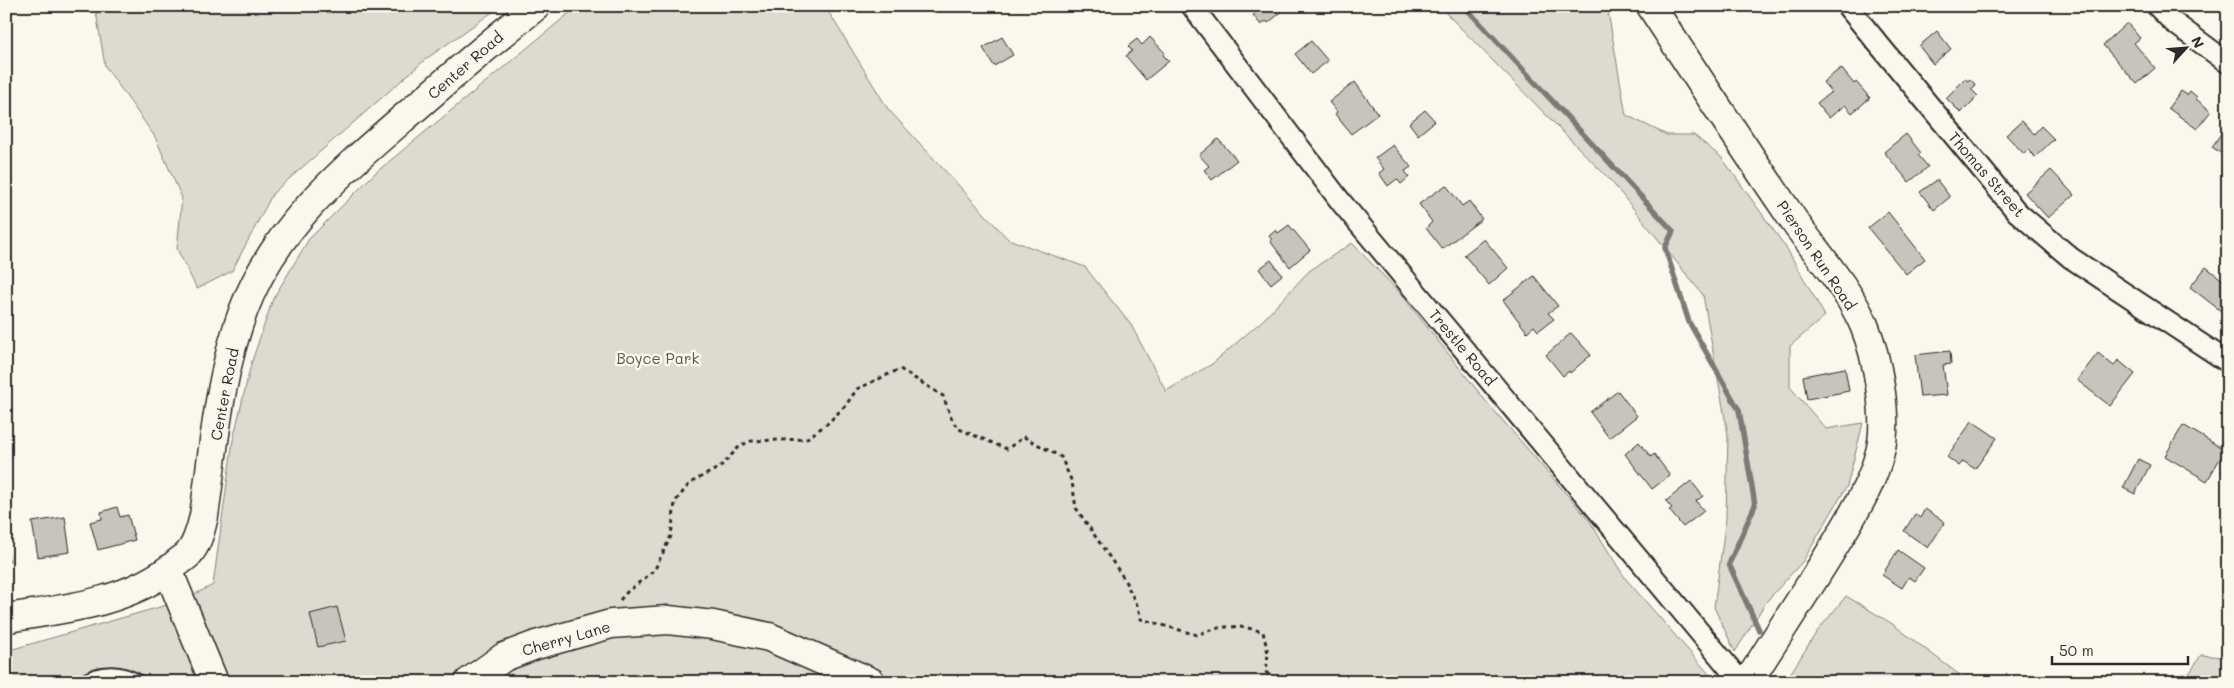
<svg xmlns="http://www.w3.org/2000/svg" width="2234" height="688" font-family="Mali,sans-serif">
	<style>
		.green { fill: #dddad0; stroke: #84827e }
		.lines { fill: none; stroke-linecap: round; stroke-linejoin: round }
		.stream { stroke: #7b7a75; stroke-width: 5.5 }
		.building { fill: #c7c4bc; stroke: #2b2b2b }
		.lane-casing { stroke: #2b2b2b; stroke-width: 14 }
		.street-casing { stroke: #2b2b2b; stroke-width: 24 }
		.secondary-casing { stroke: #2b2b2b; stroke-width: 31 }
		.primary-casing { stroke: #2b2b2b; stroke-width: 31 }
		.path { stroke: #2b2b2b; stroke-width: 3; stroke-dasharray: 4 4; stroke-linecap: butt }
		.lane { stroke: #fbf7ec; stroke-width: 10 }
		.street { stroke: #fbf7ec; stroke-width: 20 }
		.secondary { stroke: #fbf7ec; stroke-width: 28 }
		.primary { stroke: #fbf7ec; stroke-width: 28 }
		.labels { text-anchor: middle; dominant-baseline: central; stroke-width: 5; stroke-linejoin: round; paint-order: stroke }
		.street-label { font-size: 15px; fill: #2b2b2b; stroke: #fbf7ec }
		.park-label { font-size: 15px; fill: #585754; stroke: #fbf7ec }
	</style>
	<rect width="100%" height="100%" fill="#fbf7ec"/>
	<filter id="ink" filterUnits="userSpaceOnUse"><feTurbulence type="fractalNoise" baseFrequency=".02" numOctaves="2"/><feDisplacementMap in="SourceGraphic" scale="10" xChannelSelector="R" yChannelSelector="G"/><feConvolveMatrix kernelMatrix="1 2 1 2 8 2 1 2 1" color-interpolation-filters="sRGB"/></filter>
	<g filter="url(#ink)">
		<g class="green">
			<polygon points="95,6 501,6 426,59 273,193 232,271 197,289 177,249 182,198 155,137 105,66"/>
			<polygon points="578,6 825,6 888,109 1008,239 1085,267 1131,325 1166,391 1212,364 1263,320 1309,271 1352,243 1401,294 1485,400 1589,520 1625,578 1716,682 6,682 6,651 181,601 213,585 233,440 251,364 273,299 309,239 374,174"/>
			<polygon points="1439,6 1607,6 1626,115 1667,135 1694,135 1722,158 1787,249 1825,316 1790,346 1790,387 1826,429 1863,423 1847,486 1803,561 1766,602 1735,652 1714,607 1726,518 1728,435 1703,295 1611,181"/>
			<polygon points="1846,596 1891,623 1969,682 1785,682 1816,633"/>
			<polygon points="2201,655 2223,657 2228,661 2228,682 2184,682"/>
		</g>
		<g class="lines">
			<polyline class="stream" points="1464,6 1673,231 1665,248 1689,322 1739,410 1755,505 1729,564 1759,630"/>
		</g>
		<g class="building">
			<polygon points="1252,6 1289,6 1268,23 1266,21 1261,25 1253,15 1257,12"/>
			<polygon points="2127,23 2140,38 2134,43 2155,68 2137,84 2103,45"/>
			<polygon points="1937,31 1951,49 1933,64 1919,46"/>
			<polygon points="1002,37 1013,55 994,66 983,48"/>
			<polygon points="1150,37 1165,53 1163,55 1169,61 1146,80 1126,56 1132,51 1128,46 1137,39 1142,45"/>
			<polygon points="1311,41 1328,61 1311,74 1295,54"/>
			<polygon points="1841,68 1854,84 1856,82 1870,98 1852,113 1845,105 1829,118 1817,103 1831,92 1823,82"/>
			<polygon points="1965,79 1968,81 1970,79 1976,85 1971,89 1978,96 1961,113 1946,98"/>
			<polygon points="1355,82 1378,114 1351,134 1335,114 1337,112 1329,102"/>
			<polygon points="2181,91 2187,95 2190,91 2197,97 2196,99 2211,111 2197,129 2168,108"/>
			<polygon points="1425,110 1435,121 1418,135 1409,123"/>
			<polygon points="2022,121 2034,134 2041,126 2054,139 2035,157 2028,150 2024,154 2006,135"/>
			<polygon points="2228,123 2228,158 2212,147"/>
			<polygon points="1906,134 1921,153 1918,155 1928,167 1909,182 1884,152"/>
			<polygon points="1218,139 1237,160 1212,180 1204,170 1209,166 1199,155"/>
			<polygon points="1393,145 1411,167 1405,171 1409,177 1401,184 1397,179 1388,186 1379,173 1384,169 1375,158"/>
			<polygon points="2051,170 2074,195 2048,218 2025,193"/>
			<polygon points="1937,180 1950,197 1934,210 1920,192"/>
			<polygon points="1446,185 1462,206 1469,201 1482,219 1442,249 1426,228 1432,222 1419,204"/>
			<polygon points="1888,212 1925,259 1906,274 1868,228"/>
			<polygon points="1289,225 1310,250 1290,267 1270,241 1272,240 1269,236 1276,230 1278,233"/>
			<polygon points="1484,239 1508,268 1489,285 1464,255"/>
			<polygon points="1271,260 1282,275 1271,284 1259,269"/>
			<polygon points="2206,267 2228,284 2226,315 2190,287"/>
			<polygon points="1534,276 1558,306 1548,313 1554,319 1538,331 1534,326 1527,332 1503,300"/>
			<polygon points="1571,333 1591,355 1570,373 1569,371 1563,376 1546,355"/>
			<polygon points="1950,351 1951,364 1943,365 1947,395 1920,397 1915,355"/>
			<polygon points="2098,353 2114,366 2118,360 2135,374 2110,406 2077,380"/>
			<polygon points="1845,368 1849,391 1807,399 1803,376"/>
			<polygon points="1618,391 1637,416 1609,438 1590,412"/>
			<polygon points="1972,421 1997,438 1975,469 1963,461 1959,466 1947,457"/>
			<polygon points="2183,425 2225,450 2207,481 2165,456"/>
			<polygon points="1639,442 1651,457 1654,454 1670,475 1652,489 1625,454"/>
			<polygon points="2138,459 2150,465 2135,494 2123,488"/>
			<polygon points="1691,481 1703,496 1696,501 1704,511 1683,527 1669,510 1672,508 1666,501"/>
			<polygon points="117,507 120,517 128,515 135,540 98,550 90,522 102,519 101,512"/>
			<polygon points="1925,509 1945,522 1928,548 1904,531 1915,514 1920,518"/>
			<polygon points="65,517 70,552 38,557 32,522"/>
			<polygon points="6,547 10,561 6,562"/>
			<polygon points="1898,550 1924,568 1915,581 1909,577 1902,588 1882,575"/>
			<polygon points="337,607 346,641 318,647 310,614"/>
		</g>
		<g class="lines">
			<defs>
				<path id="lane" d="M82,682c17,-14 42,-12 59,0"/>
				<g id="street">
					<polyline points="1192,6 1341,202 1741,682"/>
					<polyline points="1847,6 2017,212 2071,258 2228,362"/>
					<polyline points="2157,6 2173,22 2228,63"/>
				</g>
				<g id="secondary">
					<path d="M1651,6c46,71 93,142 141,212 24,35 55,68 72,107 13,31 25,94 16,127 -8,32 -25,59 -42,88 -29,48 -60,94 -90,142"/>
					<polyline points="168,570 214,682"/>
					<polyline points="469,682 504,657 536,645 611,624 668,620 713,625 769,637 871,682"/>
				</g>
				<path id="primary" d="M6,618c59,-9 122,-15 170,-54 4,-4 11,-7 14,-12 8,-10 11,-24 14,-36 10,-70 15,-141 40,-207 32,-85 104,-143 170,-200 40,-35 80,-69 122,-103"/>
			</defs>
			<use href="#lane" class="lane-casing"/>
			<use href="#street" class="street-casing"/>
			<use href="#secondary" class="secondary-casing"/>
			<use href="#primary" class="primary-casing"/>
			<path class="path" d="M620,600l7,-8 27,-21 17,-35 4,-34 15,-19 30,-16 20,-21 11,-5 55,-2 22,-16 18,-18 11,-16 43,-20 43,27 10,26 6,7 48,20 17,-12 37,20 11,25 4,26 47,69 15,30 3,12 56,16c24,-10 41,-11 66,-3l5,21 -2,19 10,10"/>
			<use href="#lane" class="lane"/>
			<use href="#street" class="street"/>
			<use href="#secondary" class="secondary"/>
			<use href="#primary" class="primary"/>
		</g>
	</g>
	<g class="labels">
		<g class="street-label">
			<text transform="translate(465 65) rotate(-41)">Center Road</text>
			<text transform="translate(1987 174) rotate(49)">Thomas Street</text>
			<text transform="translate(1817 255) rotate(56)">Pierson Run Road</text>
			<text transform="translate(1463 347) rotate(50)">Trestle Road</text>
			<text transform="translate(224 394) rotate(-79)">Center Road</text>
			<text transform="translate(566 638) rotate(-16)">Cherry Lane</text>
		</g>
		<g class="park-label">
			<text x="658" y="358">Boyce Park</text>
		</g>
	</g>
	<rect width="2234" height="688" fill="none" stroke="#fbf7ec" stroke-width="25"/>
	<rect x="12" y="12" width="2209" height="663" fill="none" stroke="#2b2b2b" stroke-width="2" filter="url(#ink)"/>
	<g transform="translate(2186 48) rotate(64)" stroke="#fbf7ec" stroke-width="4" paint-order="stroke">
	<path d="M0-4L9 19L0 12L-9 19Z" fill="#2b2b2b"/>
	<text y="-8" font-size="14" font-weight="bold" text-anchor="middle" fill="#2b2b2b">N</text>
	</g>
	<path d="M2052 656v8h136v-8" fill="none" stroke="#2b2b2b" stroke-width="2.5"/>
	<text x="2059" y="656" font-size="15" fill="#2b2b2b" stroke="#fbf7ec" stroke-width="4" paint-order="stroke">50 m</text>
</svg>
